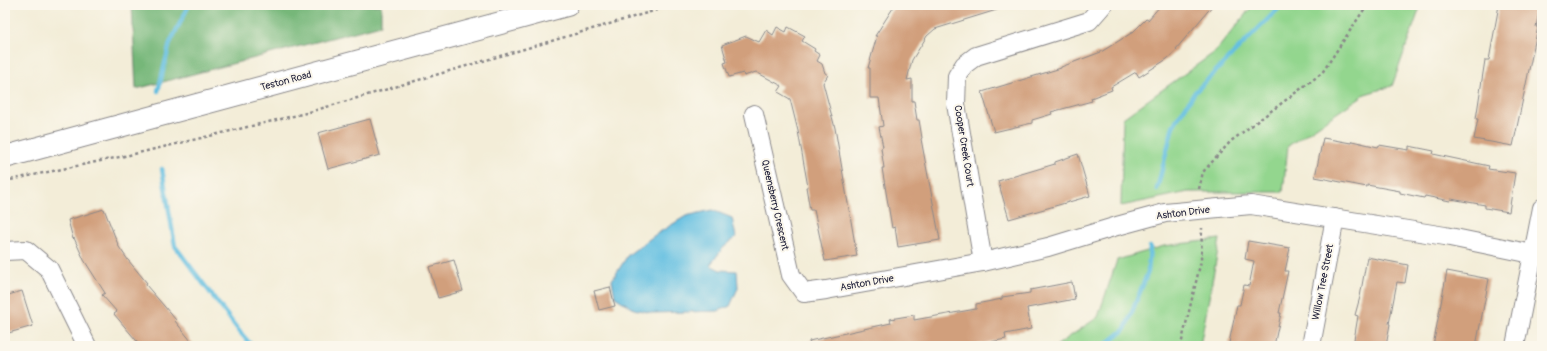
<svg xmlns="http://www.w3.org/2000/svg" width="1547" height="351" font-family="Pangolin,sans-serif">
	<style>
		.green { fill: #93d68e; stroke: #5a7c64 }
		.forest { fill: #76b779; stroke: #4c6c5a }
		.water { fill: #63bfe1; stroke: #42708e }
		.lines { fill: none; stroke-linecap: round; stroke-linejoin: round }
		.stream { stroke: #63bfe1; stroke-width: 4.5 }
		.building { fill: #d19f7c }
		.minor-casing { stroke: #8a888a; stroke-width: 20 }
		.secondary-casing { stroke: #8a888a; stroke-width: 24 }
		.path { stroke: #8a888a; stroke-width: 2.5; stroke-dasharray: 3 3; stroke-linecap: butt }
		.minor { stroke: #fff; stroke-width: 18 }
		.secondary { stroke: #fff; stroke-width: 22 }
		.labels { text-anchor: middle; dominant-baseline: central; stroke-width: 4; stroke-linejoin: round; paint-order: stroke }
		.street-label { font-size: 10px; fill: #22223b; stroke: #fbf7ec }
	</style>
	<rect width="100%" height="100%" fill="#fbf7ec"/>
	<filter id="ink" filterUnits="userSpaceOnUse"><feTurbulence type="fractalNoise" baseFrequency=".025" numOctaves="2"/><feDisplacementMap in="SourceGraphic" scale="8" xChannelSelector="R" yChannelSelector="G"/><feConvolveMatrix kernelMatrix="1 2 1 2 8 2 1 2 1" color-interpolation-filters="sRGB"/></filter>
	<filter id="wash" filterUnits="userSpaceOnUse"><feTurbulence type="fractalNoise" baseFrequency=".012" numOctaves="4" result="noise"/><feDisplacementMap in="SourceGraphic" scale="16" xChannelSelector="R" yChannelSelector="G"/><feGaussianBlur stdDeviation="0.9" result="paint"/><feColorMatrix in="noise" values="0 0 0 0 0 0 0 0 0 0 0 0 0 0 0 0 0 1.4 0 .05"/><feComposite in="paint" operator="in"/></filter>
	<g filter="url(#wash)">
		<rect width="100%" height="100%" fill="#f3edd8"/>
		<g class="green">
			<polygon points="1253,5 1421,5 1392,86 1365,94 1288,146 1283,192 1188,192 1121,206 1123,118 1215,52"/>
			<polygon points="1220,239 1200,346 1056,346 1098,317 1117,260 1164,246"/>
		</g>
		<polygon class="forest" points="132,5 381,5 381,25 136,89"/>
		<polygon class="water" points="712,210 732,218 736,237 723,248 710,265 720,270 737,271 738,288 730,306 718,311 653,313 634,309 615,297 612,280 628,255 655,235 686,216"/>
		<g class="lines">
			<g class="stream">
				<polyline points="158,91 170,43 189,5"/>
				<polyline points="162,169 175,246 239,331 252,346"/>
				<polyline points="1157,189 1173,126 1195,92 1282,5"/>
				<polyline points="1104,346 1125,329 1148,272 1150,247"/>
			</g>
		</g>
		<g id="blocks">
			<g class="building">
				<polygon points="895,5 1002,5 1003,8 935,29 927,36 912,60 907,80 912,79 912,101 914,101 917,120 919,120 922,138 921,139 940,240 898,247 895,227 892,228 882,168 884,168 881,148 883,147 879,127 883,126 879,98 870,98 870,68 868,68 877,36 875,36"/>
				<polygon points="1161,5 1213,5 1176,49 1177,50 1167,59 1139,77 1136,72 1111,87 1112,90 1091,98 1092,101 1051,112 1052,114 1032,120 1032,123 994,132 982,92 1061,68 1061,67 1101,52 1133,32 1146,19 1148,20"/>
				<polygon points="1499,5 1529,5 1540,7 1536,27 1538,27 1513,146 1474,139 1478,119 1476,119 1485,60 1489,60"/>
				<polygon points="777,27 786,32 788,27 805,36 802,41 815,49 814,51 820,55 817,61 822,64 825,73 828,75 823,83 835,128 857,256 825,261 814,210 810,210 806,187 808,187 798,131 790,99 778,92 782,86 756,72 744,76 743,73 729,77 724,63 727,62 722,45 746,36 759,42 766,30 773,35"/>
				<polygon points="370,119 380,155 328,169 318,133"/>
				<polygon points="1323,138 1351,143 1352,141 1378,147 1379,145 1409,150 1409,146 1434,151 1433,154 1489,166 1488,169 1515,173 1509,212 1485,208 1485,205 1451,199 1450,201 1425,196 1424,198 1400,193 1400,191 1367,185 1367,187 1315,177"/>
				<polygon points="1078,154 1090,196 1009,219 998,181 1055,164 1055,162"/>
				<polygon points="104,209 119,247 128,260 147,283 146,285 176,320 175,321 195,346 141,346 114,314 117,312 102,295 105,293 84,260 74,238 73,239 68,220"/>
				<polygon points="1248,241 1290,248 1285,271 1288,271 1279,313 1281,313 1274,346 1244,346 1229,343 1237,305 1240,305 1244,285 1249,286 1254,261 1245,259"/>
				<polygon points="1367,257 1408,265 1405,283 1397,282 1389,324 1390,324 1386,346 1353,346 1358,316 1355,315 1360,297"/>
				<polygon points="454,260 463,291 438,298 429,267"/>
				<polygon points="1447,271 1489,279 1476,346 1433,346"/>
				<polygon points="1072,282 1075,299 1027,308 1031,329 1005,334 1006,339 975,345 976,346 810,346 809,341 891,323 890,319 914,315 914,320 976,309 976,304 1002,299 1002,297 1030,293 1030,290"/>
				<polygon points="610,287 615,306 599,310 594,291"/>
				<polygon points="22,291 33,326 5,334 5,296"/>
			</g>
		</g>
	</g>
	<g filter="url(#ink)">
		<use href="#blocks" fill-opacity="0" stroke="#8a888a" stroke-width="1"/>
		<g class="lines">
			<defs>
				<g id="minor">
					<polyline points="754,114 791,275 804,293 826,290 983,262 1048,247 1117,226 1165,213 1251,205 1445,236 1542,256"/>
					<polyline points="5,251 26,250 49,269 87,346"/>
					<polyline points="983,262 956,104 957,76 964,65 976,56 1089,21 1103,5"/>
					<polyline points="1311,346 1335,218"/>
					<polyline points="1515,346 1542,208"/>
				</g>
				<polyline id="secondary" points="5,157 567,5"/>
			</defs>
			<use href="#minor" class="minor-casing"/>
			<use href="#secondary" class="secondary-casing"/>
			<g class="path">
				<polyline points="5,181 134,154 306,113 674,5"/>
				<polyline points="1199,189 1203,172 1231,141 1322,73 1367,5"/>
				<polyline points="1179,346 1181,345 1201,261 1202,228"/>
			</g>
			<use href="#minor" class="minor"/>
			<use href="#secondary" class="secondary"/>
		</g>
	</g>
	<g class="labels">
		<g class="street-label">
			<text transform="translate(286 81) rotate(-15)">Teston Road</text>
			<text transform="translate(964 146) rotate(81)">Cooper Creek Court</text>
			<text transform="translate(775 205) rotate(77)">Queensberry Crescent</text>
			<text transform="translate(1183 213) rotate(-7)">Ashton Drive</text>
			<text transform="translate(1323 282) rotate(-79)">Willow Tree Street</text>
			<text transform="translate(867 283) rotate(-10)">Ashton Drive</text>
		</g>
	</g>
	<rect width="1547" height="351" fill="none" stroke="#fbf7ec" stroke-width="20"/>
</svg>
